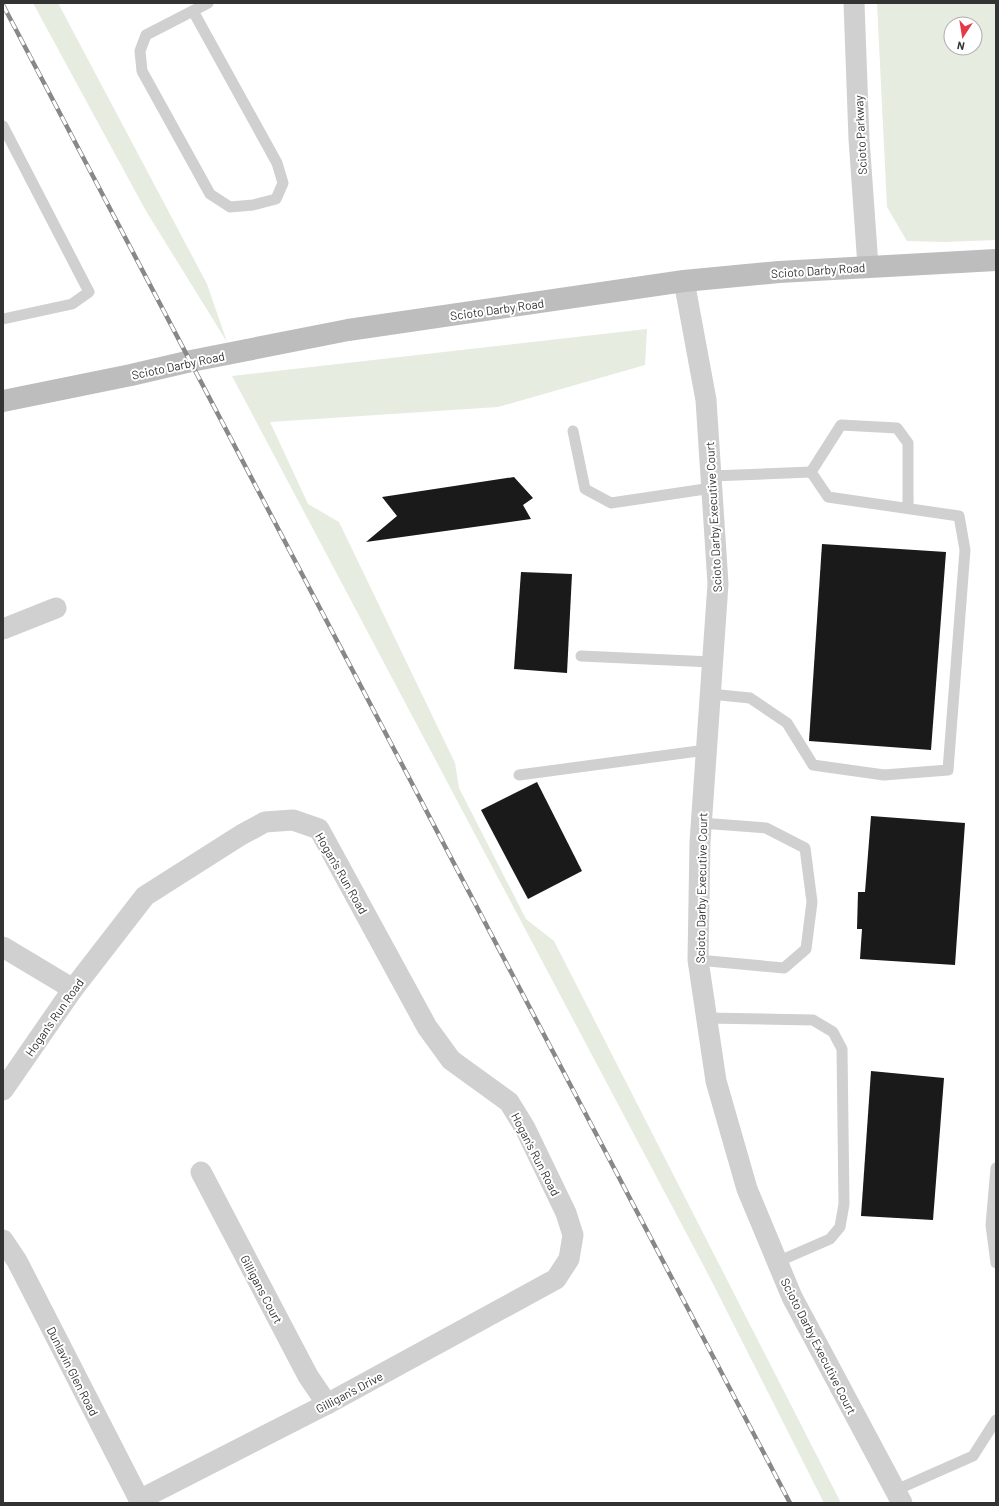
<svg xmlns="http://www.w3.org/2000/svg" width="999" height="1506" font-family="Barlow,sans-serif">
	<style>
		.green { fill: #e6ecdf; fill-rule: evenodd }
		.building { fill: #1a1a1a }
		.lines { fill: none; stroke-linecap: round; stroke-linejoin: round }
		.lane { stroke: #d0d0d0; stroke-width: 11 }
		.street { stroke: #d0d0d0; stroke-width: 21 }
		.secondary { stroke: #bdbdbd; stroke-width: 22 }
		.rail-casing { stroke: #888; stroke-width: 4.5 }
		.rail { stroke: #fff; stroke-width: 3; stroke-dasharray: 9; stroke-linecap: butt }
		.labels { text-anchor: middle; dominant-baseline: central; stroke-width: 4; stroke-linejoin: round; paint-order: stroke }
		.street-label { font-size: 12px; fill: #333; stroke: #fff }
	</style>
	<rect width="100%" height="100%" fill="#fff"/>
	<g class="green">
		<polygon points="33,3 58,3 207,284 227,342 146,211"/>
		<path d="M877,3h119v237l-51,2 -38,-1 -20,-34zM951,24h24v24h-24z"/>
		<polygon points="647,329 645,365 498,407 270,422 308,504 339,522 455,763 459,788 526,919 554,941 841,1503 824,1503 708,1274 232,376"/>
	</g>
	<g class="building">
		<polygon points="514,477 533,498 523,505 531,519 366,542 397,516 382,497"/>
		<polygon points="822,544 946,552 931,750 809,741"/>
		<polygon points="521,572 572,574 567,673 514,669"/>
		<polygon points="537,782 582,871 528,899 481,810"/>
		<polygon points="871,816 965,823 955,965 860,959 862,929 857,929 858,892 865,892"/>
		<polygon points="871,1071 944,1078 933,1220 861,1216"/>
	</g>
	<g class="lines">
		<g class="lane">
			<polyline points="193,11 277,163 283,183 276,199 253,205 230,207 210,194 142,71 140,51 146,35 208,3"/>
			<polyline points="3,126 89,292 72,304 3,319"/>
			<polyline points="573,431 585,489 611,503 712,488"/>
			<polyline points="811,472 841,425 897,428 908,443 908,508"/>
			<polyline points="711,476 811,472"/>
			<polyline points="581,656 712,662"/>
			<polyline points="710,694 750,698 787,723 813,765 884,775 948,770 965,550 959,516 828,497 811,472"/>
			<polyline points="519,775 706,750"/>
			<polyline points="698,960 784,968 806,949 812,902 805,848 766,828 701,823"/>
			<polyline points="706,1018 813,1020 833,1032 842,1049 844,1204 840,1227 830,1239 777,1262"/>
			<polyline points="996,1168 991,1225 996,1263"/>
			<polyline points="896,1490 973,1456 996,1420"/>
		</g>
		<g class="street">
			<polyline points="854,3 859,139 868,266"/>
			<polyline points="684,281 706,400 718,584 700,842 698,960 716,1081 747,1189 792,1297 902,1503"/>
			<polyline points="3,629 56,608"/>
			<polyline points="3,947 73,989"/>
			<polyline points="3,1090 73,989 145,896 241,835 265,822 293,820 319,829 427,1027 451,1060 509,1102 525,1128 566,1213 573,1235 569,1259 556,1279 327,1404 139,1500"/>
			<polyline points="201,1172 308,1376 327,1404"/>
			<polyline points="3,1240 17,1261 141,1503"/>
		</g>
		<polyline class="secondary" points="3,401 131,375 191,361 348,330 684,281 779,272 996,260"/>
		<defs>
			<polyline id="rail" points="3,5 790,1503"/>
		</defs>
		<use href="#rail" class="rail-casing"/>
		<use href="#rail" class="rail"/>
	</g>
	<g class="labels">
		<g class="street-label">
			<text transform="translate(860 135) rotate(-93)">Scioto Parkway</text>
			<text transform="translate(818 270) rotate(-4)">Scioto Darby Road</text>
			<text transform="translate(497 309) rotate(-8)">Scioto Darby Road</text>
			<text transform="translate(178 365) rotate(-12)">Scioto Darby Road</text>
			<text transform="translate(713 517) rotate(-93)">Scioto Darby Executive Court</text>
			<text transform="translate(342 873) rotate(60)">Hogan's Run Road</text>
			<text transform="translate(701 888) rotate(-89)">Scioto Darby Executive Court</text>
			<text transform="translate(54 1017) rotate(-55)">Hogan's Run Road</text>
			<text transform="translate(536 1154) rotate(63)">Hogan's Run Road</text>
			<text transform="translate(262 1289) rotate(62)">Gilligans Court</text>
			<text transform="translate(819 1346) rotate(63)">Scioto Darby Executive Court</text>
			<text transform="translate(73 1371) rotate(63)">Dunlavin Glen Road</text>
			<text transform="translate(349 1392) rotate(-28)">Gilligan's Drive</text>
		</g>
	</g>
	<rect width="999" height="1506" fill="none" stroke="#333333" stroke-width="8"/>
	<g transform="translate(963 36) rotate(192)"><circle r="19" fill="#ffffff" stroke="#adadad"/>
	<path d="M0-3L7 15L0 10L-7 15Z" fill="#e63946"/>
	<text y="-6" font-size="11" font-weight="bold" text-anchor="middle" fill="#333333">N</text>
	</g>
</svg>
